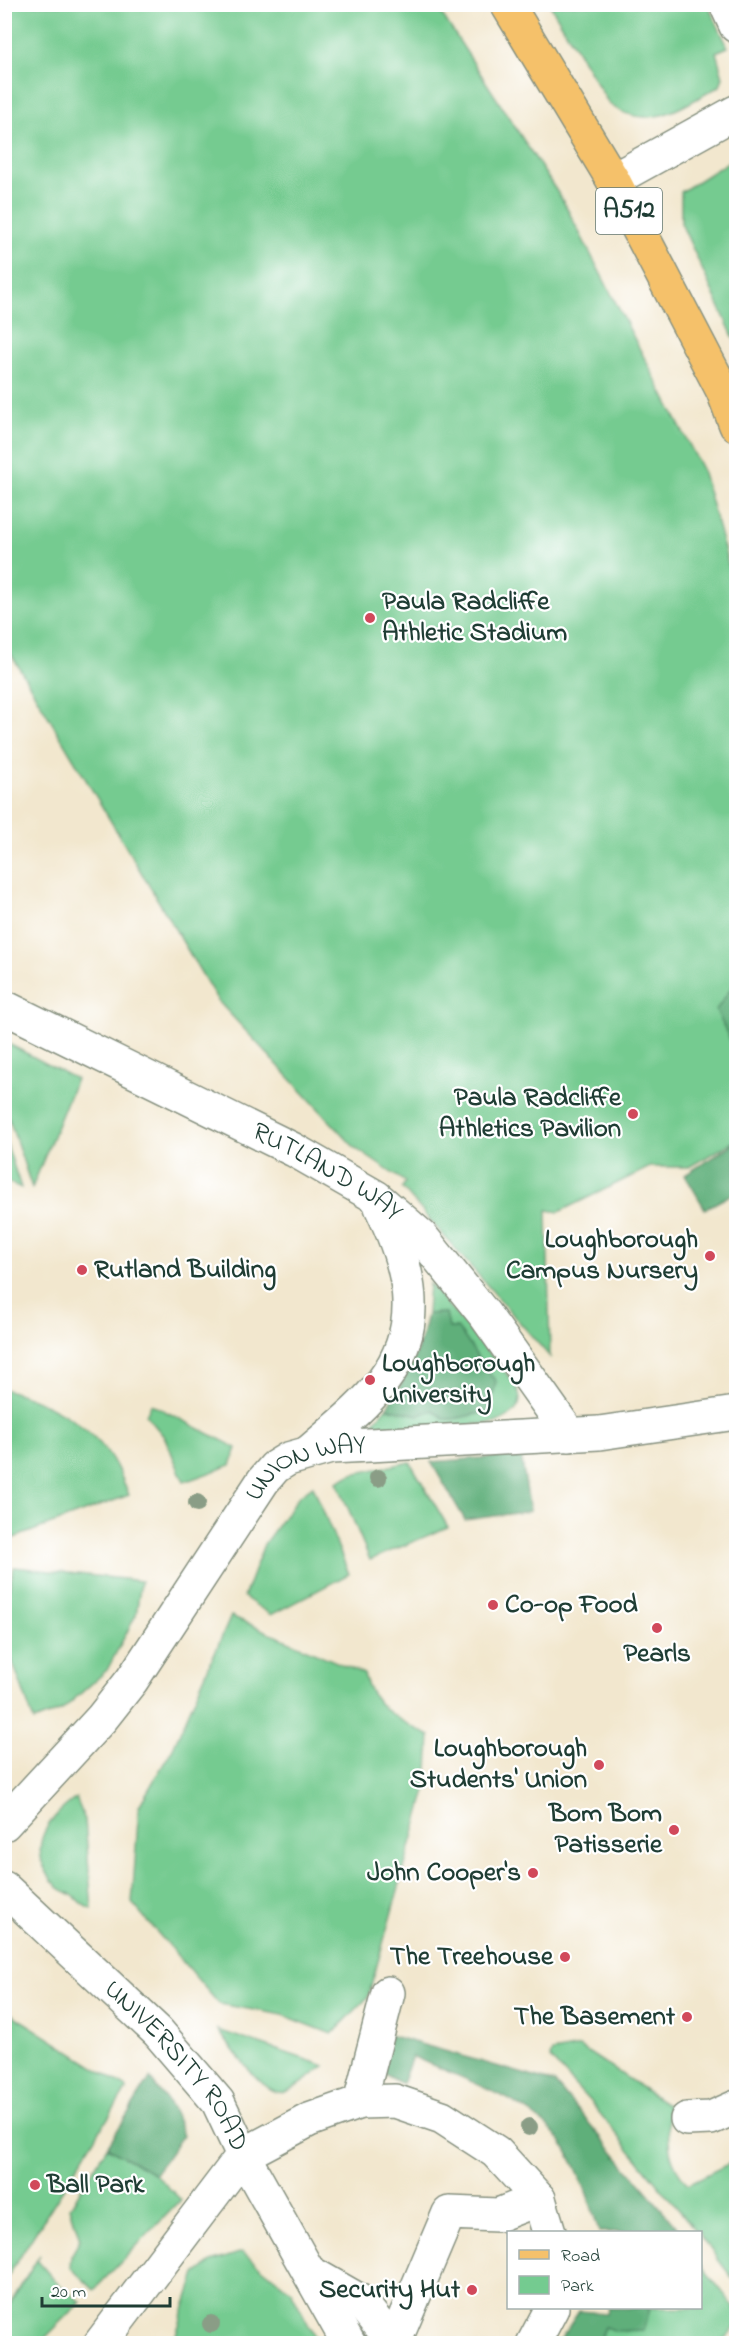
<svg xmlns="http://www.w3.org/2000/svg" width="741" height="2348" font-family="'Indie Flower',sans-serif">
	<style>
		.green { fill: #74cb90; stroke: #4a8462; stroke-width: 1.5 }
		.forest { fill: #5faf7a; stroke: #3f7657; stroke-width: 1.5 }
		.lines { fill: none; stroke-linecap: round; stroke-linejoin: round }
		.minor-casing { stroke: #889281; stroke-width: 36 }
		.major-casing { stroke: #889281; stroke-width: 36 }
		.minor { stroke: #fff; stroke-width: 33 }
		.major { stroke: #f5c16b; stroke-width: 33 }
		.tree { fill: #8a9d86 }
		.poi-dot { fill: #d1495b; stroke: #fff; stroke-width: 2 }
		.labels { text-anchor: middle; dominant-baseline: central; stroke-width: 4.5; stroke-linejoin: round; paint-order: stroke }
		.shield { fill: #fff; stroke: #627771; stroke-width: 1.5 }
		.shield-label { font-size: 26px; font-weight: bold; fill: #1f3d34 }
		.poi-label { font-size: 27px; font-weight: bold; fill: #1f3d34; stroke: #fff; text-anchor: end }
		.street-label { font-size: 27px; fill: #1f3d34; stroke: #fff }
	</style>
	<rect width="100%" height="100%" fill="#fff"/>
	<filter id="ink" filterUnits="userSpaceOnUse"><feTurbulence type="fractalNoise" baseFrequency=".0167" numOctaves="2"/><feDisplacementMap in="SourceGraphic" scale="12" xChannelSelector="R" yChannelSelector="G"/><feConvolveMatrix kernelMatrix="1 2 1 2 8 2 1 2 1" color-interpolation-filters="sRGB"/></filter>
	<filter id="wash" filterUnits="userSpaceOnUse"><feTurbulence type="fractalNoise" baseFrequency=".008" numOctaves="4" result="noise"/><feDisplacementMap in="SourceGraphic" scale="24" xChannelSelector="R" yChannelSelector="G"/><feGaussianBlur stdDeviation="1.35" result="paint"/><feColorMatrix in="noise" values="0 0 0 0 0 0 0 0 0 0 0 0 0 0 0 0 0 1.4 0 .05"/><feComposite in="paint" operator="in"/></filter>
	<g filter="url(#wash)">
		<rect width="100%" height="100%" fill="#f2e7ce"/>
		<g class="green">
			<polygon points="5,5 436,5 563,201 702,469 736,592 736,1140 689,1167 650,1167 559,1212 547,1210 550,1357 402,1188 405,1182 355,1148 218,1001 5,644"/>
			<path d="M550,5h158l20,42 -12,5 7,25 -3,9c-38,20 -71,48 -111,18z"/>
			<polygon points="728,162 736,169 736,343 681,223 681,192"/>
			<polygon points="5,1042 76,1079 32,1188 5,1107"/>
			<polygon points="4,1139 5,1139 21,1188 5,1181"/>
			<path d="M429,1283l84,98c15,23 4,33 -18,42l-132,10 23,-25 33,7 14,-6 12,10h8l37,-8 5,-30c-15,-16 -23,-36 -38,-53h-8l-3,-15 -19,1z"/>
			<path d="M4,1389c39,11 84,33 107,69 8,11 13,25 18,37l-118,44 -7,-9z"/>
			<polygon points="151,1404 237,1448 231,1465 184,1482 165,1438 146,1415"/>
			<polygon points="410,1462 448,1527 370,1560 337,1482 352,1474"/>
			<polygon points="313,1486 349,1574 271,1615 244,1597 264,1544 299,1496"/>
			<polygon points="14,1567 141,1581 136,1615 107,1670 62,1710 34,1721 5,1641 5,1593 9,1589"/>
			<path d="M231,1616l133,58c8,35 36,46 66,62l-3,51 -59,210 -36,37 -49,-19 -64,-11 -87,-101 7,-97 34,-58z"/>
			<path d="M76,1798l9,22 7,89c-9,-2 -12,-8 -19,-13 -4,-4 -12,-5 -16,-10 -32,-35 -14,-64 19,-88z"/>
			<polygon points="5,2010 127,2088 5,2281"/>
			<path d="M218,2030l107,36c-12,8 -26,21 -40,26 -20,7 -56,-48 -67,-62z"/>
			<path d="M580,2047l88,58c1,33 -4,53 20,79l48,-24v123l-35,-46 -1,-5h-3l-104,-127 -43,-47 2,-6z"/>
			<polygon points="107,2147 155,2174 181,2200 94,2290 70,2267 71,2256 80,2240 70,2207"/>
			<polygon points="242,2252 291,2291 318,2343 173,2343 196,2274 212,2262"/>
			<polygon points="40,2255 37,2260 55,2281 81,2302 40,2343 5,2343 5,2312"/>
			<polygon points="701,2265 736,2309 736,2327 720,2343 598,2344 605,2327 644,2330 650,2308 700,2308"/>
		</g>
		<g class="forest">
			<polygon points="736,981 736,1052 716,1010"/>
			<polygon points="736,1142 736,1192 705,1209 685,1175"/>
			<path d="M446,1313l3,15h8c15,17 23,37 39,53l-6,30 -37,8h-8l-12,-9 -14,5 -33,-7c22,-32 33,-55 41,-94z"/>
			<polygon points="521,1455 530,1511 465,1520 431,1462"/>
			<path d="M389,2035l166,48 126,149h-82c-8,-29 -21,-68 -40,-93 -32,-41 -101,-61 -147,-83l-10,28 -19,-11z"/>
			<polygon points="150,2078 172,2108 183,2135 155,2174 107,2147"/>
			<polygon points="608,2308 650,2308 644,2330 615,2331 605,2327 598,2343 558,2343 579,2311 607,2313"/>
		</g>
	</g>
	<g filter="url(#ink)">
		<g class="lines">
			<defs>
				<g id="minor">
					<polyline points="726,4 736,26"/>
					<polyline points="613,180 736,112"/>
					<path id="s1" d="M4,1007l290,143 82,47 45,39 64,79 85,120"/>
					<path d="M309,1452c25,-22 54,-44 74,-71 43,-57 26,-116 -2,-174"/>
					<path id="s2" d="M4,1824l98,-106 30,-38 131,-199 12,-14 13,-8 43,-12 268,-14 137,-20"/>
					<path id="s3" d="M4,1888l154,144 60,70 25,53 106,189"/>
					<polyline points="360,2102 388,1993"/>
					<polyline points="687,2119 711,2118 736,2107"/>
					<polyline points="311,2273 360,2301 394,2344"/>
					<polyline points="394,2343 449,2213 498,2215 539,2199"/>
					<polyline points="100,2344 243,2155 309,2120 360,2102 395,2101 442,2117 496,2152 539,2199 549,2232"/>
					<polyline points="533,2344 552,2308"/>
				</g>
				<polyline id="major" points="507,4 613,180 723,391 736,425"/>
			</defs>
			<use href="#minor" class="minor-casing"/>
			<use href="#major" class="major-casing"/>
			<use href="#minor" class="minor"/>
			<use href="#major" class="major"/>
		</g>
		<g class="tree">
			<circle cx="378" cy="1478" r="9"/>
			<circle cx="197" cy="1503" r="9"/>
			<circle cx="529" cy="2127" r="9"/>
			<circle cx="211" cy="2324" r="9"/>
		</g>
	</g>
	<g class="poi-dot">
		<circle cx="370" cy="618" r="6"/>
		<circle cx="633" cy="1114" r="6"/>
		<circle cx="710" cy="1256" r="6"/>
		<circle cx="82" cy="1270" r="6"/>
		<circle cx="370" cy="1380" r="6"/>
		<circle cx="493" cy="1605" r="6"/>
		<circle cx="657" cy="1628" r="6"/>
		<circle cx="599" cy="1765" r="6"/>
		<circle cx="674" cy="1830" r="6"/>
		<circle cx="533" cy="1873" r="6"/>
		<circle cx="565" cy="1957" r="6"/>
		<circle cx="687" cy="2017" r="6"/>
		<circle cx="35" cy="2185" r="6"/>
		<circle cx="472" cy="2290" r="6"/>
	</g>
	<g class="labels">
		<rect class="shield" x="596" y="188" width="66" height="46" rx="4.5"/>
		<g class="shield-label">
			<text x="629" y="211">A512</text>
		</g>
		<g class="poi-label">
			<text x="382" y="602" text-anchor="start">Paula Radcliffe<tspan x="382" dy="31">Athletic Stadium</tspan></text>
			<text x="621" y="1098">Paula Radcliffe<tspan x="621" dy="31">Athletics Pavilion</tspan></text>
			<text x="698" y="1240">Loughborough<tspan x="698" dy="31">Campus Nursery</tspan></text>
			<text x="94" y="1270" text-anchor="start">Rutland Building</text>
			<text x="382" y="1364" text-anchor="start">Loughborough<tspan x="382" dy="31">University</tspan></text>
			<text x="505" y="1605" text-anchor="start">Co-op Food</text>
			<text x="657" y="1654" text-anchor="middle">Pearls</text>
			<text x="587" y="1749">Loughborough<tspan x="587" dy="31">Students' Union</tspan></text>
			<text x="662" y="1814">Bom Bom<tspan x="662" dy="31">Patisserie</tspan></text>
			<text x="521" y="1873">John Cooper's</text>
			<text x="553" y="1957">The Treehouse</text>
			<text x="675" y="2017">The Basement</text>
			<text x="47" y="2185" text-anchor="start">Ball Park</text>
			<text x="460" y="2290">Security Hut</text>
		</g>
		<g class="street-label">
			<text stroke="none"><textPath href="#s1" startOffset="363">RUTLAND WAY</textPath></text>
			<text stroke="none"><textPath href="#s2" startOffset="477">UNION WAY</textPath></text>
			<text stroke="none"><textPath href="#s3" startOffset="249">UNIVERSITY ROAD</textPath></text>
		</g>
	</g>
	<rect width="741" height="2348" fill="none" stroke="#fff" stroke-width="24"/>
	<rect x="507" y="2231" width="195" height="78" fill="#ffffff" stroke="#a5b1ae" stroke-width="1.5"/>
	<rect x="519" y="2250" width="30" height="9" fill="#f5c16b" stroke="#a5b1ae" stroke-width="1.5"/>
	<text x="561" y="2261" font-size="18" fill="#1f3d34">Road</text>
	<rect x="519" y="2276" width="30" height="18" fill="#74cb90" stroke="#a5b1ae" stroke-width="1.5"/>
	<text x="561" y="2291" font-size="18" fill="#1f3d34">Park</text>
	<path d="M42 2297v9h128v-9" fill="none" stroke="#1f3d34" stroke-width="3"/>
	<text x="51" y="2297" font-size="18" fill="#1f3d34" stroke="#ffffff" stroke-width="4.5" paint-order="stroke">20 m</text>
</svg>
